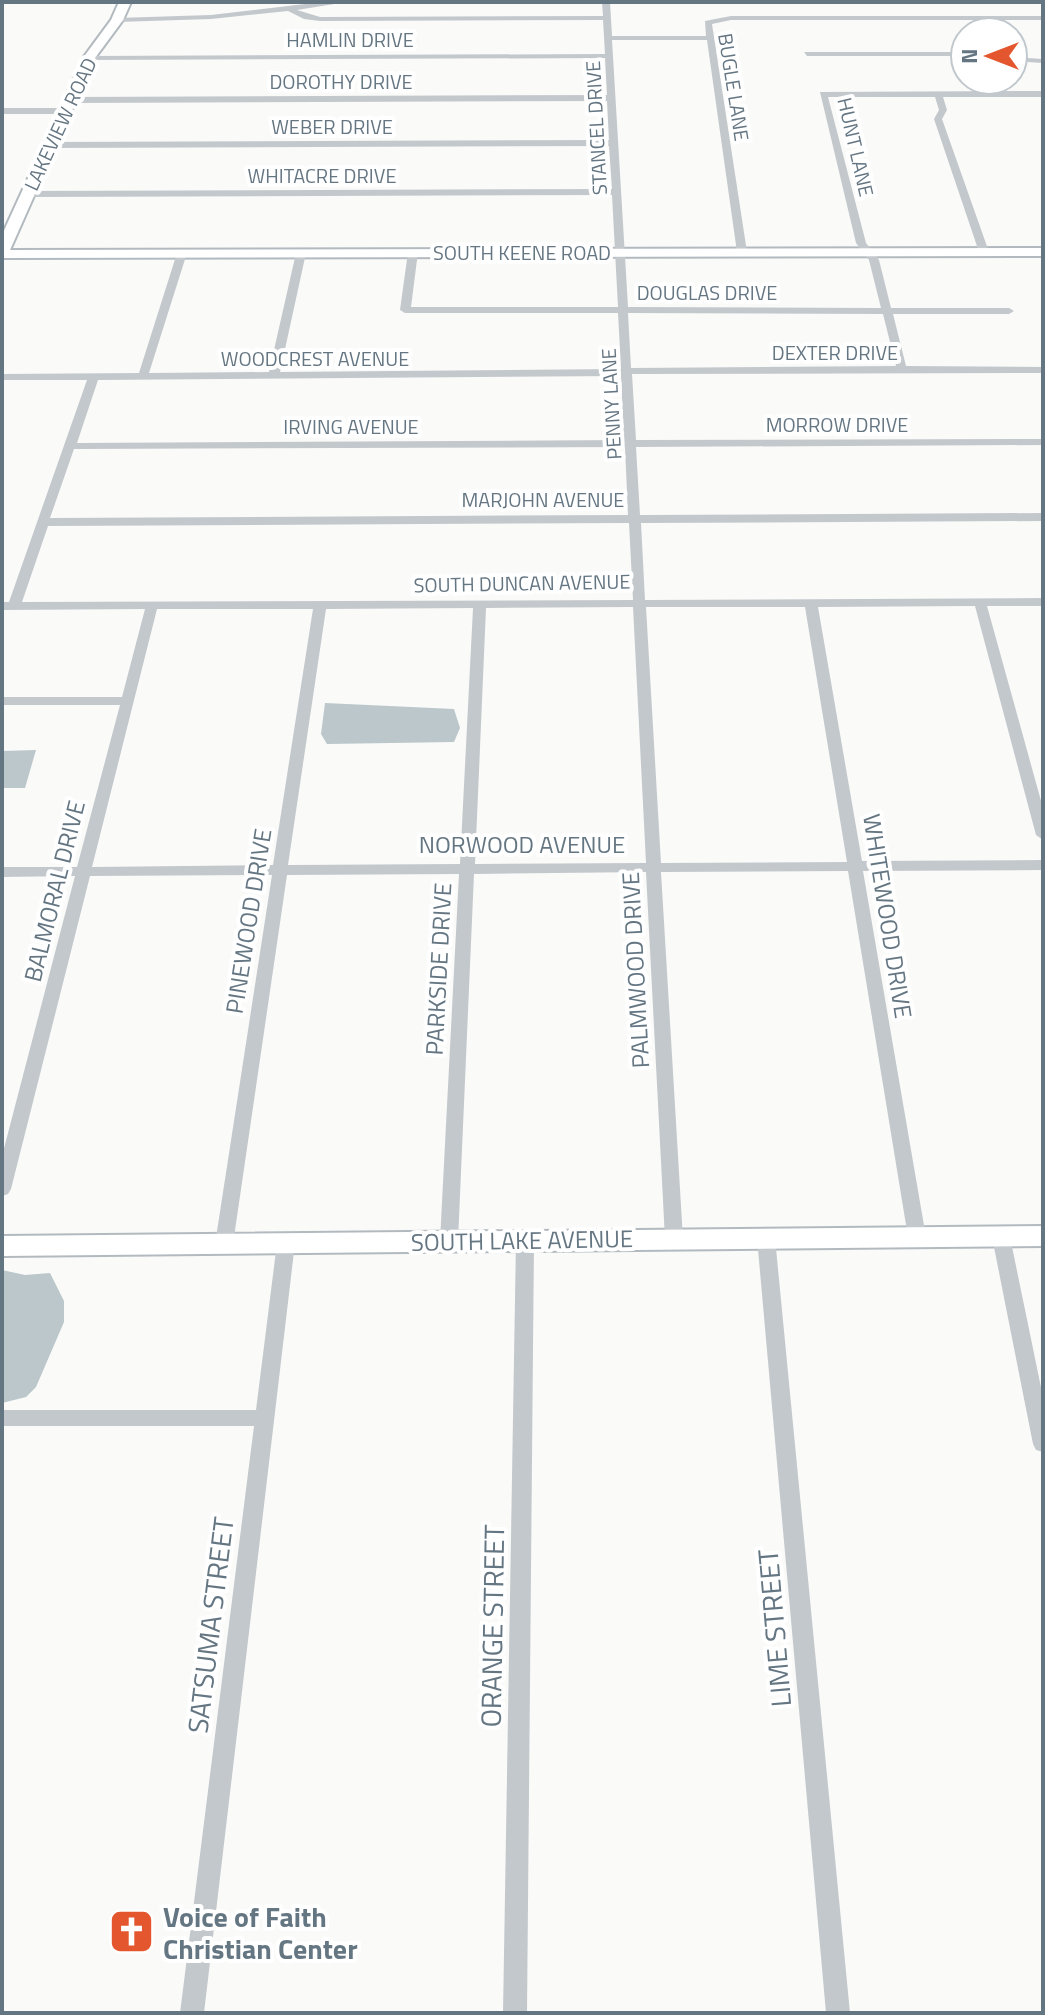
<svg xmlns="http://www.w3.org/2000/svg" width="1045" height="2015" font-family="'Titillium Web',sans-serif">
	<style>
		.water { fill: #bbc7cb }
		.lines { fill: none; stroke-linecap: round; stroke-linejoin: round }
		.secondary-casing { stroke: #b3babf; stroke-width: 4 }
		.street { fill: #c3c8cc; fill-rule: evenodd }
		.secondary { fill: #fff; fill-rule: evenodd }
		.labels { text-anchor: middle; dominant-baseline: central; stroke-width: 8; stroke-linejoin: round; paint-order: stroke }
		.far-street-label { font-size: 20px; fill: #657683; stroke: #fff }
		.street-label { font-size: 24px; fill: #657683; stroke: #fff }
		.near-street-label { font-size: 28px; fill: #657683; stroke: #fff }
		.near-poi-label { font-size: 28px; font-weight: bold; fill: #657683; stroke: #fff; text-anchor: start }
	</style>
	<rect width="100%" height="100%" fill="#fafaf8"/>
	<g class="water">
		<polygon points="325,703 454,709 460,728 454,742 327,744 321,734"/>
		<polygon points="36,750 25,788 2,788 2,751"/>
		<polygon points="2,1270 25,1275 50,1273 64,1301 64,1322 36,1387 26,1397 2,1403"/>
	</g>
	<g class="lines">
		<defs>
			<g id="secondary">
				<polygon points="119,2 131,2 123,20 95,58 10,250 1043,248 1043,256 2,258 2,235 83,58 111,20"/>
				<polygon points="1043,1226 1043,1246 2,1256 2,1236"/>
			</g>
		</defs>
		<use href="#secondary" class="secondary-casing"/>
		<g class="street">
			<path d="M322,2h25l-50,8 23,7 283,-1 -1,-14h8l2,34h94l-1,-15 26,-5h312v4h-312l-19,4 35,228 -5,3 -5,-3 -30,-212h-95l16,267 253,1 -12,-48 -13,-17 -36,-151 223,-1v6h-100l4,13 -5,9 47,133 -5,3 -5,-3 -45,-133 5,-9 -4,-13h-107l38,146 13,17 12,48h118l5,3 -5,3h-116l13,52 137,1v6l-411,1 4,66 407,-1v6l-407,2 4,68 403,-2v8l-402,2 4,77 398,-2v8h-56l56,202v32l-7,-5 -61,-229 -157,1 44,254 181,-1v10l-180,1 63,366 -3,5 -6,2 -6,-2 -3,-5 -60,-366 -187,1 22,367 -3,5 -6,2 -6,-2 -3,-5 -19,-367 -172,2 -16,367 -3,5 -6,2 -6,-2 -3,-5 19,-367 -172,1 -54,369 -3,5 -6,2 -6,-2 -3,-5 57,-369 -182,1 -79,313 -3,5 -6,2v-40l73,-280 -73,1v-10h75l43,-162h-118v-8h120l23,-88 -143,1v-8h7l78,-222h-85v-6l137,-1 38,-120 5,-3 5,3 -38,120 120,-1 27,-119 5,-3 5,3 -26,119 341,-3 -3,-56h-213l-5,-3 8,-58 5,-3 5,3 -7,55h207l-6,-112 -584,2 -5,-3 5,-3 584,-2 -3,-43 -560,2 -4,-3 4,-3 560,-2 -2,-39 -537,2 -4,-3 4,-3 537,-2 -2,-37 -516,2 -4,-2 4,-2 516,-2 -2,-34 -283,1 -16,-2 -16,-8 -77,8 -94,3 -4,-2 4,-2 94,-3zM628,313l255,1 13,52 -265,2zM621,376l3,64 -547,3 21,-63zM625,447l3,68 -578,3 24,-69zM629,523l4,77 -611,2 26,-76zM633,607l13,256 -171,1 11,-256zM646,607h159l42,255 -186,1zM473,608l-13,256 -172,1 38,-256zM157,609h156l-40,256 -181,2z"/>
			<polygon points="804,52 965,52 965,56 807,56"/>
			<polygon points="1013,57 1043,59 1043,63 1013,61"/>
			<polygon points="2,108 65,108 69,111 65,114 2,114"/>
			<polygon points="1001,1230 1007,1232 1010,1237 1043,1397 1043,1452 1036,1450 1033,1444 992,1237 995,1232"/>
			<polygon points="766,1231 772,1233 775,1238 850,2013 826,2013 757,1238 760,1233"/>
			<polygon points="525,1233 531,1235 534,1240 527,2013 503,2013 516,1240 519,1235"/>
			<polygon points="286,1236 292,1238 295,1243 204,2013 180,2013 254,1426 2,1426 2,1410 256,1410 277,1243 280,1238"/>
		</g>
		<use href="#secondary" class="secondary"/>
	</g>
	<defs>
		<symbol id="church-square" viewBox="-11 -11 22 22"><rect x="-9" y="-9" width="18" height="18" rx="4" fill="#e4572e" stroke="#fff"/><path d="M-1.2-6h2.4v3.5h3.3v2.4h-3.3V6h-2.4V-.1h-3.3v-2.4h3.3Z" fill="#fff"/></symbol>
	</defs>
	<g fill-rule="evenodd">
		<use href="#church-square" x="106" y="1906" width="51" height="51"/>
	</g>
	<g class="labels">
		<g class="far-street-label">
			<text x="350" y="39">HAMLIN DRIVE</text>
			<text x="341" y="81">DOROTHY DRIVE</text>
			<text transform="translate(734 87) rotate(81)">BUGLE LANE</text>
			<text transform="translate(60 124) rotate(-65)">LAKEVIEW ROAD</text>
			<text x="332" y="126">WEBER DRIVE</text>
			<text transform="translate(596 128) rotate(-93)">STANCEL DRIVE</text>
			<text transform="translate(856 147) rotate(77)">HUNT LANE</text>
			<text x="322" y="175">WHITACRE DRIVE</text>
			<text x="522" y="252">SOUTH KEENE ROAD</text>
			<text x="707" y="292">DOUGLAS DRIVE</text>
			<text x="835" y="352">DEXTER DRIVE</text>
			<text x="315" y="358">WOODCREST AVENUE</text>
			<text transform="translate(611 404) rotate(-93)">PENNY LANE</text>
			<text x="837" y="424">MORROW DRIVE</text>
			<text x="351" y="426">IRVING AVENUE</text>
			<text x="543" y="499">MARJOHN AVENUE</text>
			<text transform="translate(522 583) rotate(-1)">SOUTH DUNCAN AVENUE</text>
		</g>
		<g class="street-label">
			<text x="522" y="844">NORWOOD AVENUE</text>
			<text transform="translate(54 891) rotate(-76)">BALMORAL DRIVE</text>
			<text transform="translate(888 916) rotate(81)">WHITEWOOD DRIVE</text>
			<text transform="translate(248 921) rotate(-81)">PINEWOOD DRIVE</text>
			<text transform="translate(438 969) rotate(-87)">PARKSIDE DRIVE</text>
			<text transform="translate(635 970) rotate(-93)">PALMWOOD DRIVE</text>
			<text transform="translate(522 1240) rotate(-1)">SOUTH LAKE AVENUE</text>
		</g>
		<g class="near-street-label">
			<text transform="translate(210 1625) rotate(-83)">SATSUMA STREET</text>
			<text transform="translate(492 1626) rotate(-89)">ORANGE STREET</text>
			<text transform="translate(774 1628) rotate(-95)">LIME STREET</text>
		</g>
		<g class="near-poi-label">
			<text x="163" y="1916">Voice of Faith<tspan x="163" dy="32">Christian Center</tspan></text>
		</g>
	</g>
	<rect width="1045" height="2015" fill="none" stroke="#657683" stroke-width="8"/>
	<g transform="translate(989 56) rotate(270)"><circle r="38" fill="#ffffff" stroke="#c1c8cd" stroke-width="2"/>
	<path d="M0-6L14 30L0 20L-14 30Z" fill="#e4572e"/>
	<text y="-12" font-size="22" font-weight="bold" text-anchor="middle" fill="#657683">N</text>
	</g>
</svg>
